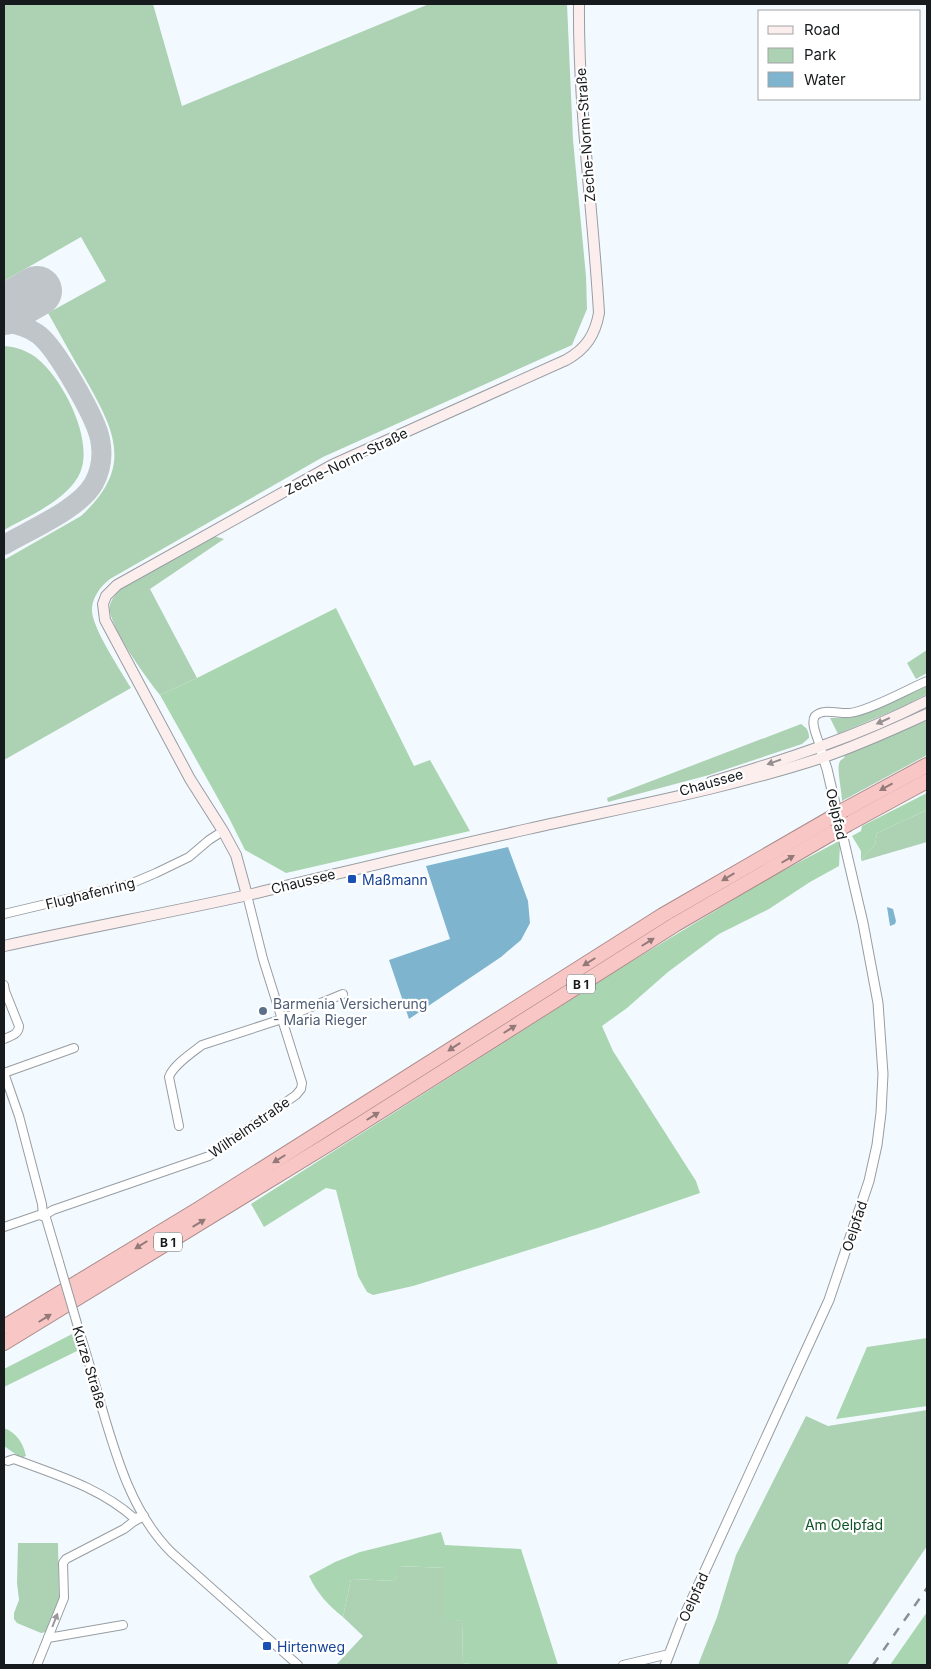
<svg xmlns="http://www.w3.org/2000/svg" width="931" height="1669" font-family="Inter,sans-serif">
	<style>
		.green { fill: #acd2b3 }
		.forest { fill: #a9d5b1 }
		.water { fill: #7eb4cd }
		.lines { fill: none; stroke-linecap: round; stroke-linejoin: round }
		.taxiway { stroke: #bfc5c9; stroke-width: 20 }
		.runway { stroke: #bfc5c9; stroke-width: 50 }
		.minor-casing { stroke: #979da2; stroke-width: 10 }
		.tertiary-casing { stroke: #979da2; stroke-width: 11 }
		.secondary-casing { stroke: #979da2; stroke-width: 12 }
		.motorway-casing { stroke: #aa8b8a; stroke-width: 16 }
		.minor { stroke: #fff; stroke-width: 8 }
		.tertiary { stroke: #fff; stroke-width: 9 }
		.secondary { stroke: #fdeeee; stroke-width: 10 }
		.motorway { stroke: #f8c7c5; stroke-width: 14 }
		.rail { stroke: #8b9093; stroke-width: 2.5; stroke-dasharray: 9 9; stroke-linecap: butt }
		.minor-bridge-casing { stroke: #979da2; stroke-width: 10; stroke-linecap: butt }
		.motorway-bridge-casing { stroke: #aa8b8a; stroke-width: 16; stroke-linecap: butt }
		.minor-bridge { stroke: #fff; stroke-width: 8 }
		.motorway-bridge { stroke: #f8c7c5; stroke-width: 14 }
		.oneway { fill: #968f90 }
		.oneway2 { fill: #937a79 }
		.oneway3 { fill: #979899 }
		.transit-dot { fill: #1a4fb4; stroke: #fff; stroke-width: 2 }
		.service-dot { fill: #5c6f8a; stroke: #fff; stroke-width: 2 }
		.labels { text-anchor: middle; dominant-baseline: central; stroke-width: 4.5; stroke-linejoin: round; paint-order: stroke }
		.shield { fill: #fff; stroke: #5d5f61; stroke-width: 1 }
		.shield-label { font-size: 12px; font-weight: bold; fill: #181b1d }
		.street-label { font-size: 14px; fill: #181b1d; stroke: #fff }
		.transit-label { font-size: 14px; fill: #164399; stroke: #fff; text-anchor: start }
		.service-label { font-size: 14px; fill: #4e5e75; stroke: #fff; text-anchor: start }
		.park-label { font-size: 14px; fill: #0d5126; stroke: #fff }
	</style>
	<rect width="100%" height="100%" fill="#f3faff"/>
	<g class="green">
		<path d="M4,4h149l29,102 247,-102h138l6,136 13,136 1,33 -15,36 -249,112 -213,122c-9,7 -17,17 -18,29 -2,17 29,63 39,80l-127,72v-200l77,-44c52,-48 35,-83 5,-136 -13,-22 -25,-44 -38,-67l58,-32 -25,-44 -77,44z"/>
		<path d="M4,346c13,1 25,5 35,14 25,21 58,85 39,117 -15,25 -49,39 -74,53z"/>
		<path d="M214,536l10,3 -74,50 47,89 -37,17c-15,-19 -45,-60 -50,-83 -2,-10 5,-17 11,-23z"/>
		<polygon points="927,650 927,673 916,679 907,663"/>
		<polygon points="927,686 927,694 902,707 838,734 830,718 850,718 880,708"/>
		<path d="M927,721v34l-85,46c0,-8 -5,-31 -3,-37 1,-4 2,-4 5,-6l2,-6z"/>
		<path d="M801,724c6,4 8,7 8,14l-7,6 -93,31 -101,27 -1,-4z"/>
		<polygon points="927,810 927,842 862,861 861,860 875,845 877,833"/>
		<polygon points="927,1410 927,1546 847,1665 698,1665 717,1617 736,1555 806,1416 828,1426"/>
		<polygon points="18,1543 58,1543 59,1599 47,1632 41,1633 17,1623 14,1619 14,1613 19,1600 17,1583"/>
		<polygon points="397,1566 446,1568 445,1619 463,1621 462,1663 479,1665 336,1665 363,1636 343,1617 351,1579 396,1581"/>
	</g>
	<g class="forest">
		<polygon points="336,608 414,766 430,760 470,831 286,873 245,850 229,818 160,695 197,678"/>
		<polygon points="927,793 927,810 877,833 875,845 861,860 861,851 852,836 861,831 862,826"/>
		<polygon points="839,841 840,845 839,866 810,882 769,909 719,934 668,972 627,1008 602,1026 613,1051 696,1181 700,1193 601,1227 484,1264 413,1286 373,1295 367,1292 358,1276 336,1190 326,1188 264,1227 251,1204 624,966 771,877"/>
		<polygon points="74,1333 79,1350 4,1387 4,1369"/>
		<polygon points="927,1338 927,1406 836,1419 867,1347"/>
		<path d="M4,1428c13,5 19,15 22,28l-5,2 -17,-12z"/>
		<path d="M441,1532l4,13 76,4 37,116h-79l-17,-2 1,-42 -18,-1v-52l-47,-2 -2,15 -45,-2 -8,38c-15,-12 -26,-24 -34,-41l26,-14 25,-10z"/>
		<polygon points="927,1612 927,1665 890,1665"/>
	</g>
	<g class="water">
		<polygon points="508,847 528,901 530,923 521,940 501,957 409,1019 389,960 450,939 426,866"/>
		<polygon points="887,907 893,909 896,921 895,924 890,926"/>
	</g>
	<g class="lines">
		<path class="taxiway" d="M4,322c12,2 25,5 35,13 17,13 57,83 61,104 3,15 1,31 -6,44 -14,26 -65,47 -90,62"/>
		<polyline class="runway" points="4,310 37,291"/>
		<defs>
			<g id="minor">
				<path d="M820,746c-2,-7 -10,-23 -5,-30 8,-8 24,-2 34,-3 18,-1 59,-24 78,-32"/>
				<polyline points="4,914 130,884 156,873 189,857 209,840 223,831"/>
				<path d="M4,985l1,6 14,35c0,8 -8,10 -15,13"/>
				<path d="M179,1126l-10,-49c4,-12 24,-25 33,-32l80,-26 61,-25"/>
				<polyline points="4,1227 39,1215 43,1216 53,1210 209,1156 296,1095 301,1089 302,1083 263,959 247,895"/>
				<polyline points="59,1262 46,1218 43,1216 42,1204 19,1116 4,1073 74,1048"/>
				<path d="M78,1327c8,26 16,52 23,78 15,51 31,108 70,147l127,113"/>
				<path d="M8,1461l6,-2c42,16 85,28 120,59l6,-1"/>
				<polyline points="48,1638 123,1625"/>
				<polyline points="37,1665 64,1598 63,1563 66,1559 124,1529 133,1522 144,1516"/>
				<polyline points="623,1665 669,1654"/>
			</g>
			<polyline id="tertiary" points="665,1665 681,1623 829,1300 869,1181 877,1145 881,1113 883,1074 878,1003 863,923 827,769 821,751"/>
			<g id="secondary">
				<path d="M711,782c73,-22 148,-46 216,-81"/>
				<path d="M247,895l-11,-40 -13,-24 -33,-52 -85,-159 -2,-16 3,-8 11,-11 215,-120 234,-105c20,-11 29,-25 33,-47 -6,-103 -21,-206 -20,-309"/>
				<path d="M4,946c81,-18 163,-33 244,-51 93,-22 186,-45 280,-66 98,-22 197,-40 293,-71 36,-12 71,-28 106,-44"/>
			</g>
			<g id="motorway">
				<polyline points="844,810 927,765"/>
				<polyline points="848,824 927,781"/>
				<polyline points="4,1327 197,1210 663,915 831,818"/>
				<polyline points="4,1343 332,1142 676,924 834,832"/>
			</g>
		</defs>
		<use href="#minor" class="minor-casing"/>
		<use href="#tertiary" class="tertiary-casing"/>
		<use href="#secondary" class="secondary-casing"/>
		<use href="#motorway" class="motorway-casing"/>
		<use href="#minor" class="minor"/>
		<use href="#tertiary" class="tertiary"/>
		<use href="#secondary" class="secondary"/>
		<use href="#motorway" class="motorway"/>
		<polyline class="rail" points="873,1665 927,1588"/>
		<defs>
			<polyline id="minor-bridge" points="59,1262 78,1327"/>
			<g id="motorway-bridge">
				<polyline points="831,818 844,810"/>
				<polyline points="834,832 848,824"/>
			</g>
		</defs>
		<use href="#minor-bridge" class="minor-bridge-casing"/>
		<use href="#motorway-bridge" class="motorway-bridge-casing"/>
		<use href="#minor-bridge" class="minor-bridge"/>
		<use href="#motorway-bridge" class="motorway-bridge"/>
	</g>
	<defs><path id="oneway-solid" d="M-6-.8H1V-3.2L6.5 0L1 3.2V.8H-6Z" transform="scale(1.25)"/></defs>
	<g class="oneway">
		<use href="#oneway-solid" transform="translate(883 721) rotate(156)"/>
		<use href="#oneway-solid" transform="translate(774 762) rotate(161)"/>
	</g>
	<g class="oneway2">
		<use href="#oneway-solid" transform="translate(886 787) rotate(151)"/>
		<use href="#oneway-solid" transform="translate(788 859) rotate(-30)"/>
		<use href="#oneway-solid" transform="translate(728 877) rotate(149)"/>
		<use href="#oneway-solid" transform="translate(648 942) rotate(-32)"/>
		<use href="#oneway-solid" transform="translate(589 962) rotate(148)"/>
		<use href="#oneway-solid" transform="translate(510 1029) rotate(-32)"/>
		<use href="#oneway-solid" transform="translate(454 1047) rotate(147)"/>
		<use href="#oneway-solid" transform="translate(373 1116) rotate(-32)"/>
		<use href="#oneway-solid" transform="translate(279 1159) rotate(148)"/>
		<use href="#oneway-solid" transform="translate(199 1223) rotate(-31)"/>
		<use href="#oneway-solid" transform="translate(141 1245) rotate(148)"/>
		<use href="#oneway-solid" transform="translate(45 1318) rotate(-32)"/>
	</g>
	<use class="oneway3" href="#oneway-solid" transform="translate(55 1620) rotate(-69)"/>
	<g class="transit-dot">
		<rect x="347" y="874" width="10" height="10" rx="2.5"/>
		<rect x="262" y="1641" width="10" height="10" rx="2.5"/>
	</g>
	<circle class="service-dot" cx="263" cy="1011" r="5"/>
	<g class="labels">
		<g class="shield">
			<rect x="567" y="974.5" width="28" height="19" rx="4"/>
			<rect x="154" y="1232.5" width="28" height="19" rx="4"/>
		</g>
		<g class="shield-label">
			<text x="581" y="984">B 1</text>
			<text x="168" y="1242">B 1</text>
		</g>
		<g class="street-label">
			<text transform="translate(585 135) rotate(-94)">Zeche-Norm-Straße</text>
			<text transform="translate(346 461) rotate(-26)">Zeche-Norm-Straße</text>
			<text transform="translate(711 782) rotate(-16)">Chaussee</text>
			<text transform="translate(837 814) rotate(77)">Oelpfad</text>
			<text transform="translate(303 881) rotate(-14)">Chaussee</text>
			<text transform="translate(90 893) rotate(-14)">Flughafenring</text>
			<text transform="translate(249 1127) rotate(-35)">Wilhelmstraße</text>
			<text transform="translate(854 1226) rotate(-72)">Oelpfad</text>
			<text transform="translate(90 1367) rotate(73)">Kurze Straße</text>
			<text transform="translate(693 1597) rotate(-66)">Oelpfad</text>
		</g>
		<g class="transit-label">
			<text x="362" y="879">Maßmann</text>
			<text x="277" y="1646">Hirtenweg</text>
		</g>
		<g class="service-label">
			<text x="273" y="1003">Barmenia Versicherung<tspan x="273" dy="16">- Maria Rieger</tspan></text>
		</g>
		<g class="park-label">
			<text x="844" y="1524">Am Oelpfad</text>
		</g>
	</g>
	<rect width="931" height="1669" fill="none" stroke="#181b1d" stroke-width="10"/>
	<rect x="758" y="10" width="162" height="90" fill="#ffffff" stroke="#a3a4a5"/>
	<rect x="768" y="26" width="25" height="8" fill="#fdeeee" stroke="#a3a4a5"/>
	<text x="804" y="35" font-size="15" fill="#181b1d">Road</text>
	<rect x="768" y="48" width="25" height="15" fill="#acd2b3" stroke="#a3a4a5"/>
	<text x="804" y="60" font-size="15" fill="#181b1d">Park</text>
	<rect x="768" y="72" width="25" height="15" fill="#7eb4cd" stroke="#a3a4a5"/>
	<text x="804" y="85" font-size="15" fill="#181b1d">Water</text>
</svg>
